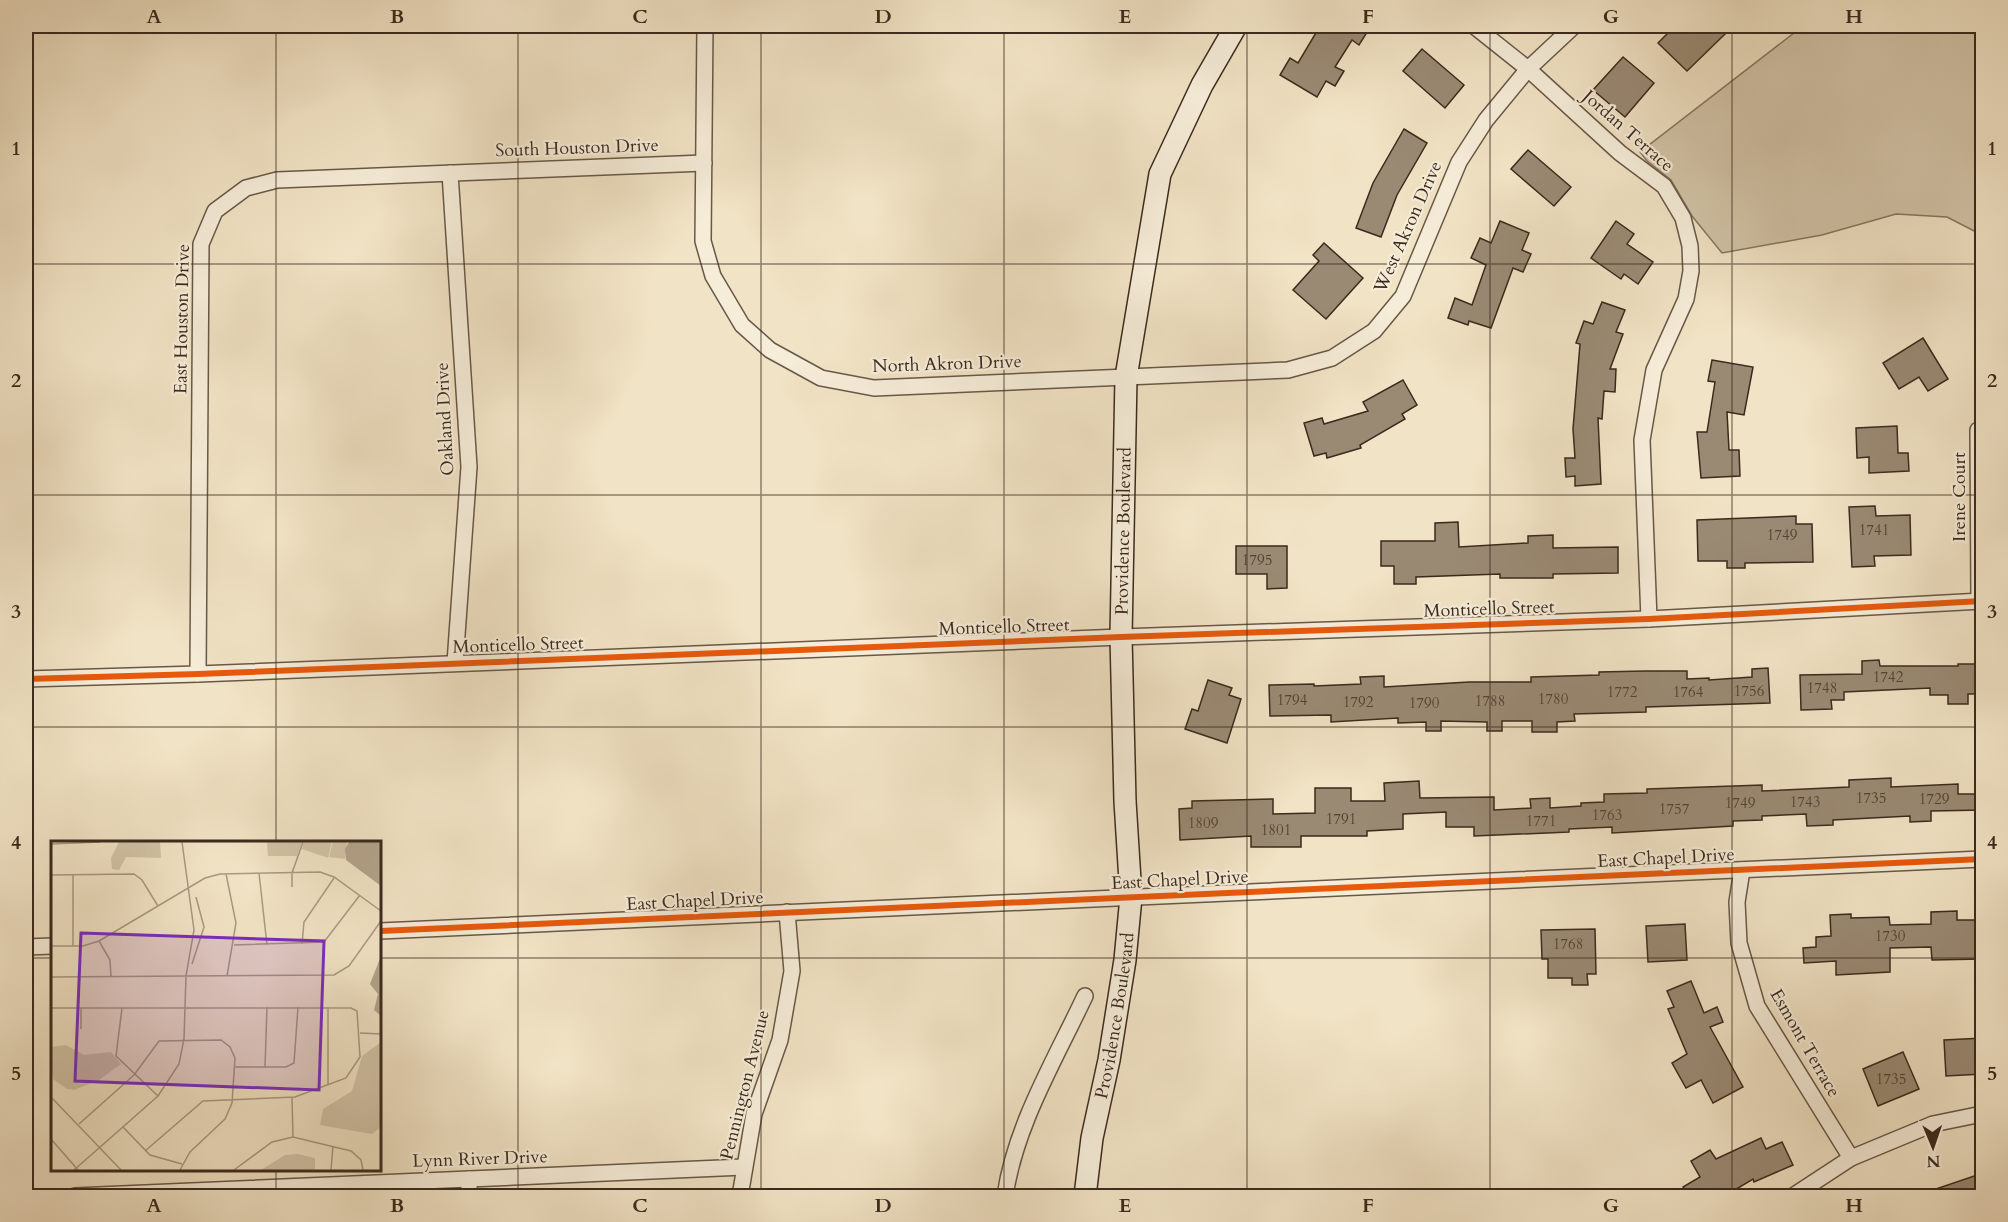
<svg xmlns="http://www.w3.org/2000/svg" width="2008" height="1222" font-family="Cardo,serif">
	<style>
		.green { fill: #d2c4a8; stroke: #867762; stroke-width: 1.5 }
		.building { fill: #9a8a74; stroke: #3b2a1d; stroke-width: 1.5 }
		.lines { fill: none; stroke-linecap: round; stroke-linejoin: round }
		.street-casing { stroke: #685847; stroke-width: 18 }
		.secondary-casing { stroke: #3b2a1d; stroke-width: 24 }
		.street { stroke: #f6edd9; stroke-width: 15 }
		.secondary { stroke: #f6edd9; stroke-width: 21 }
		.cycleway-casing { stroke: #f6edd9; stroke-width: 10 }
		.cycleway { stroke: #e8590c; stroke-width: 6 }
		.grid { fill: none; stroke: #3b2a1d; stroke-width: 1.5; stroke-opacity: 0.55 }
		.labels { text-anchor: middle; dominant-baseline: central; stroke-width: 4.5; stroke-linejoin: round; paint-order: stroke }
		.number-label { font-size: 15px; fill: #534233 }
		.street-label { font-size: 18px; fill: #3b2a1d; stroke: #f6edd9 }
		.inset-road { fill: none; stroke: #a89982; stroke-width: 1.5 }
		.view { fill: #7b2cbf; fill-opacity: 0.15; stroke: #7b2cbf; stroke-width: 3 }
		.inset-edge { fill: none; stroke: #3b2a1d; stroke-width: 3 }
		.neatline { fill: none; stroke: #3b2a1d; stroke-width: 2 }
		.grid-label { font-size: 20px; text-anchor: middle; font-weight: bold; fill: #3b2a1d }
	</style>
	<rect width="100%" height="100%" fill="#f1e3c5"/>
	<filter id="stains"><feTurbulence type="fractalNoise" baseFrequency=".00333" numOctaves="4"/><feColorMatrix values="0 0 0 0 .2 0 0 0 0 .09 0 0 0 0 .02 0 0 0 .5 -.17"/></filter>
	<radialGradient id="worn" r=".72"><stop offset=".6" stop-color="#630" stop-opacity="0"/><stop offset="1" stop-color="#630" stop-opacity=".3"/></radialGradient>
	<polygon class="green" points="1803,26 1982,26 1982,235 1947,217 1896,214 1822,235 1722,253 1692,216 1671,180 1647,161 1640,152"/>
	<g class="building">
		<polygon points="1320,26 1371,26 1359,45 1352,40 1335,67 1344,71 1335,86 1326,81 1317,97 1280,75 1290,58 1298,63"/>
		<polygon points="1675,26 1716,26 1725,34 1687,71 1658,43"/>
		<polygon points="1422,49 1464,85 1445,108 1403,71"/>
		<polygon points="1623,57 1654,83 1625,117 1593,90"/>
		<polygon points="1404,129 1427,143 1397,195 1381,237 1356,228 1373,183"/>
		<polygon points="1528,150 1571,187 1554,206 1511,169"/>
		<polygon points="1500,221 1529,233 1522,250 1531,254 1523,272 1513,268 1491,328 1469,321 1468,325 1448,318 1455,298 1472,305 1486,265 1471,258 1480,238 1491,243"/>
		<polygon points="1616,221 1634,234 1627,244 1653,262 1638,284 1624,274 1621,279 1591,258"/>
		<polygon points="1324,243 1363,278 1326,319 1293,290 1319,261 1313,255"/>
		<polygon points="1602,302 1625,310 1616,332 1623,334 1610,369 1616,369 1615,392 1604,391 1602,419 1598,418 1601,484 1575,486 1575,476 1566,477 1565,458 1575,458 1573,429 1580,344 1576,343 1584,321 1593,324"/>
		<polygon points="1923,338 1948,379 1928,391 1919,377 1899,389 1883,363"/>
		<polygon points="1712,360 1753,367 1744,415 1727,412 1729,450 1739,450 1740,476 1701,478 1697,432 1707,432 1715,382 1708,381"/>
		<polygon points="1403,380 1417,405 1402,414 1405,419 1360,445 1361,448 1327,458 1326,453 1314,456 1304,423 1322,418 1324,424 1368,411 1363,402"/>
		<polygon points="1897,426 1898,453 1908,453 1909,471 1869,473 1869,457 1857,458 1856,428"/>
		<polygon points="1875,506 1876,516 1910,515 1911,555 1874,556 1875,566 1852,567 1849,507"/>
		<polygon points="1796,516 1796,524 1812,524 1813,562 1745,563 1745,568 1727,568 1727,561 1698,561 1697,520"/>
		<polygon points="1458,522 1459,547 1528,543 1528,536 1553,535 1553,548 1618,547 1618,573 1553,574 1553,578 1500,578 1500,574 1416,577 1416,584 1394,584 1394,566 1381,566 1381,541 1435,541 1435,523"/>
		<polygon points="1236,546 1287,546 1287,588 1267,589 1267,574 1236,574"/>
		<polygon points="1879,660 1880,666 1958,666 1958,664 1977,664 1978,694 1968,694 1968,704 1948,704 1948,695 1930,695 1930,688 1844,692 1844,700 1831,700 1832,709 1801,710 1800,675 1862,674 1862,661"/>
		<polygon points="1768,668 1770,703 1646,707 1646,712 1574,714 1575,721 1557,722 1557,732 1532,732 1532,721 1502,721 1502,731 1487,731 1487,722 1441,721 1441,731 1426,731 1426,722 1398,723 1398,718 1331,722 1331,715 1270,716 1269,685 1314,684 1314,686 1361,684 1360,677 1384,676 1384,687 1469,682 1531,682 1531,677 1599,675 1599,672 1645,671 1687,671 1687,679 1709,678 1709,680 1752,677 1752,669"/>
		<polygon points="1208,680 1232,688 1229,695 1241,699 1227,743 1185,729 1192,709 1198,711"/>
		<polygon points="1891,778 1891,787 1958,784 1958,794 1983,794 1983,810 1931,811 1931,821 1910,822 1910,816 1833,820 1833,825 1807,826 1806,814 1762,816 1762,820 1733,821 1733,826 1612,833 1612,827 1569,829 1569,832 1474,836 1474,827 1446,827 1446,812 1403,814 1403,829 1367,831 1367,836 1301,836 1301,847 1251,847 1251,836 1180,840 1179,809 1192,808 1192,801 1273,799 1273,814 1315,813 1315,788 1351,788 1351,801 1385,801 1384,783 1419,781 1420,798 1494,797 1494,810 1531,808 1530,799 1550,798 1550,808 1581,806 1581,803 1604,802 1604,794 1647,793 1647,789 1762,785 1762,791 1849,787 1849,780"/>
		<polygon points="1957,911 1957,920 1981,920 1982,959 1932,960 1931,947 1890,948 1890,972 1836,975 1836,961 1804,963 1803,948 1816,947 1816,937 1831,936 1830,915 1851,914 1851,918 1889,917 1890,925 1931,924 1931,912"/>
		<polygon points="1685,924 1687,960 1648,962 1646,926"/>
		<polygon points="1595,929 1596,974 1587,974 1588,985 1572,985 1572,978 1548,978 1548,959 1542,959 1541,930"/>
		<polygon points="1691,981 1704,1013 1717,1007 1723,1022 1710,1027 1743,1087 1713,1103 1701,1080 1686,1088 1672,1063 1687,1054 1668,1009 1674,1007 1667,991"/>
		<polygon points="1983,1038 1983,1074 1946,1076 1944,1040"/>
		<polygon points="1903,1052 1919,1089 1878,1106 1863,1069"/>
		<polygon points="1761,1138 1766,1149 1782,1142 1793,1165 1754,1182 1753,1179 1723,1197 1689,1197 1683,1187 1700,1177 1691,1161 1710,1150 1716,1159"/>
		<polygon points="1983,1173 1983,1197 1921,1197 1921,1194"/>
	</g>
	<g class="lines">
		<defs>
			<g id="street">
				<polyline points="705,26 703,241 713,276 742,325 770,350 821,378 874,388 1288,370 1332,358 1374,331 1403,296 1459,162 1486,120 1528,69 1574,26"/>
				<polyline points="1474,26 1528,69 1620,153 1664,186 1683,218 1690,246 1691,271 1686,299 1654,370 1642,440 1649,619"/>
				<polyline points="450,173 469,467 455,663"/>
				<polyline points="1978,430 1979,601"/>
				<polyline points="198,674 201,244 215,211 246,188 277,180 704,163"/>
				<polyline points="26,679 198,674 1121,637 1649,619 1982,601"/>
				<polyline points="1742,870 1737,902 1739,943 1757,1006 1851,1158"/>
				<polyline points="380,931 1982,859"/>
				<polyline points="26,947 52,946"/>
				<polyline points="469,1179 469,1196"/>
				<polyline points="75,1196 744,1167"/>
				<polyline points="740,1196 754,1114 780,1040 792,971 787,912"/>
				<path d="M1005,1196c10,-70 50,-136 80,-200"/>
				<polyline points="1793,1196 1851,1158 1933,1124 1982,1114"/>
			</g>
			<g id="secondary">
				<path id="s1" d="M1085,1196l7,-58 17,-78 16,-100 6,-63 -6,-96 -4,-164 5,-260 34,-203 42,-89 34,-59"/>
			</g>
		</defs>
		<use href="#street" class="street-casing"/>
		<use href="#secondary" class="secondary-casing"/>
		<use href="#street" class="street"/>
		<use href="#secondary" class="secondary"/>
		<defs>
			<g id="cycleway">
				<polyline points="26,679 198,674 1121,637 1649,619 1982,601"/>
				<polyline points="380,931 1982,859"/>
			</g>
		</defs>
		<use href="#cycleway" class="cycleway-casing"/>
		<use href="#cycleway" class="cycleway"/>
	</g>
	<path class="grid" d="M276,26v816M518,26v1170M761,26v1170M1004,26v1170M1247,26v1170M1490,26v1170M1732,26v1170M26,264h1956M26,495h1956M26,727h1956M26,958h26M380,958h1602M276,1170v26"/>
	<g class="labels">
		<g class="number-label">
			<text x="1874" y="530">1741</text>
			<text x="1782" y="535">1749</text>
			<text x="1257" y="560">1795</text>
			<text x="1888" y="677">1742</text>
			<text x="1822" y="688">1748</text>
			<text x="1749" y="691">1756</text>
			<text x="1622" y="692">1772</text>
			<text x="1688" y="692">1764</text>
			<text x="1553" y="699">1780</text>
			<text x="1292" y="700">1794</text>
			<text x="1490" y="701">1788</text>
			<text x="1358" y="702">1792</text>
			<text x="1424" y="703">1790</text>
			<text x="1871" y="798">1735</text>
			<text x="1934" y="799">1729</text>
			<text x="1805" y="802">1743</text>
			<text x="1740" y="803">1749</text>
			<text x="1674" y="809">1757</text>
			<text x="1607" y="815">1763</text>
			<text x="1341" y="819">1791</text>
			<text x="1541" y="821">1771</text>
			<text x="1203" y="823">1809</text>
			<text x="1276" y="830">1801</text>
			<text x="1890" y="936">1730</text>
			<text x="1568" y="944">1768</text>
			<text x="1891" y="1079">1735</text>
		</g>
		<g class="street-label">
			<text transform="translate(1628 131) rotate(41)">Jordan Terrace</text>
			<text transform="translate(577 148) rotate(-2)">South Houston Drive</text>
			<text transform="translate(1408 227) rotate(-66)">West Akron Drive</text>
			<text transform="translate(182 319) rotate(-89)">East Houston Drive</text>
			<text transform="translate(947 364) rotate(-2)">North Akron Drive</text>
			<text transform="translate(445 419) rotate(-93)">Oakland Drive</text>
			<text transform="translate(1959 497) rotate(-90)">Irene Court</text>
			<text stroke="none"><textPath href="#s1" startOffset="669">Providence Boulevard</textPath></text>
			<text transform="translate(1489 609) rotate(-2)">Monticello Street</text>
			<text transform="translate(1004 627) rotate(-2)">Monticello Street</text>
			<text transform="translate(518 645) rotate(-2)">Monticello Street</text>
			<text transform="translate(1666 858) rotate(-3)">East Chapel Drive</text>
			<text transform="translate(1180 880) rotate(-3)">East Chapel Drive</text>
			<text transform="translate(695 901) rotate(-3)">East Chapel Drive</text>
			<text stroke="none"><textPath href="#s1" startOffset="183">Providence Boulevard</textPath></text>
			<text transform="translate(1805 1043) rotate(60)">Esmont Terrace</text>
			<text transform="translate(745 1085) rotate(-76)">Pennington Avenue</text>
			<text transform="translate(480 1159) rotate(-2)">Lynn River Drive</text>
		</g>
	</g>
	<g transform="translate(51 841)">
		<rect width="330" height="330" fill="#f1e3c5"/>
		<path d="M68,1h41l1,16 -35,-1 -7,13 -7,-1 -1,-11zM216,1h35l-5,14h-29zM253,1h28l-4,16 -26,-9zM282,1h14l-2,17 -16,-2zM330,201v85l-9,7 -52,-9 3,-16 29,-18 10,-35zM15,204l18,10 27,-3 10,12 -22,16 -25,10 -7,-1 -14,-10 -2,-15v-17zM247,313l17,4v12h-54l24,-15z" fill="#d2c4a8"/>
		<path d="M298,1h32v44l-35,-26 -1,-11zM330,115v60l-7,-6 4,-16 -8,-10z" fill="#b3a48c"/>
		<path class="inset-road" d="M0,3l49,-2M208,32l8,72M175,33l10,49 -9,53M0,34l83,-1 8,6 16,26M22,34v71M241,46v-14l11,-31M48,100l11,19 1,17M251,103l2,-22 30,-44M183,104l90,-3 36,-47M0,105h32l16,-5 106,-63 15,-4 100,-2 14,5 47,34M141,123l12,-37 -8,-30M0,136l283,-2 15,-9 32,-45M0,167h300l6,3 3,46 -14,21 -51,19 -92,4 -58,50M71,167l-6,48 42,40M30,188v-21M309,192l21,1M183,226h52l8,-4 4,-56M214,226l2,-60M277,243v-77M0,256l70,73M241,257l1,39M28,283l55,-49 25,-34 62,-1 9,7 5,11 -3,45 -7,16 -35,33 -10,18M72,286l27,28 32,9M0,298l27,31M23,329l84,-74 21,-32 5,-25 2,-63 8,-46 -12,-88M183,329l38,-28 21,-5 58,14 10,9 2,10M280,329l2,-24"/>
		<path class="view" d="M30,92l243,8 -5,149 -244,-9z"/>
		<rect width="330" height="330" class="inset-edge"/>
	</g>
	<rect width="2008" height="1222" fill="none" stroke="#f1e3c5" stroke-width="66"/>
	<g transform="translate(1933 1147) rotate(178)" stroke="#f6edd9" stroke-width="4.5" paint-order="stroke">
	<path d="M0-4.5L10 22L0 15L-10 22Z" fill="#3b2a1d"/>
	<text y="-9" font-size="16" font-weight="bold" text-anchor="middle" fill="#3b2a1d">N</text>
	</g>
	<rect x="33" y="33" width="1942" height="1156" class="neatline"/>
	<g class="grid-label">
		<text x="154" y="23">A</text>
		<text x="397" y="23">B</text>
		<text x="640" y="23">C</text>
		<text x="883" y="23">D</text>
		<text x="1125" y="23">E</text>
		<text x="1368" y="23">F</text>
		<text x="1611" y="23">G</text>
		<text x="1854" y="23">H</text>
		<text x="16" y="155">1</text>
		<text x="1992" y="155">1</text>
		<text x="16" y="387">2</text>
		<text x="1992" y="387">2</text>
		<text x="16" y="618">3</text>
		<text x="1992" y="618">3</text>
		<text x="16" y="849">4</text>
		<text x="1992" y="849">4</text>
		<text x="16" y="1080">5</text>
		<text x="1992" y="1080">5</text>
		<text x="154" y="1212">A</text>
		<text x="397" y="1212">B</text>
		<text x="640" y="1212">C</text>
		<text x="883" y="1212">D</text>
		<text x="1125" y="1212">E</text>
		<text x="1368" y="1212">F</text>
		<text x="1611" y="1212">G</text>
		<text x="1854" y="1212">H</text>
	</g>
	<rect width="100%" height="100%" filter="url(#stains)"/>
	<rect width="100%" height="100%" fill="url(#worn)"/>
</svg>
